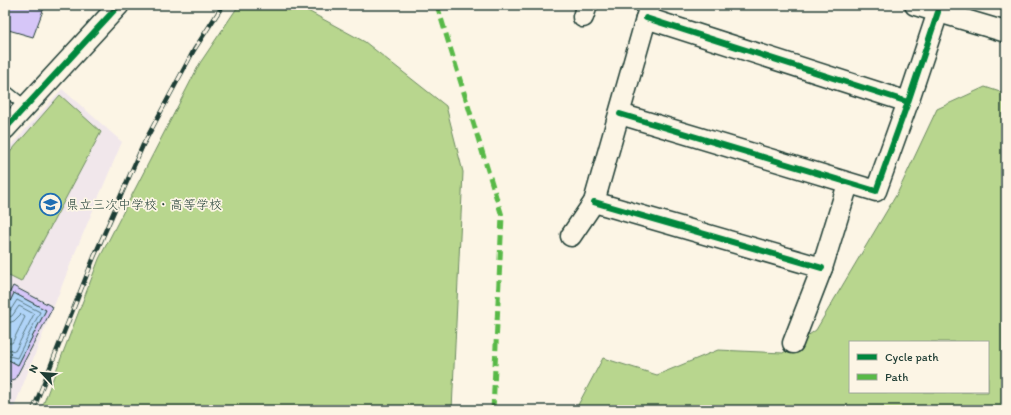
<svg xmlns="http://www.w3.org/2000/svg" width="1011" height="415" font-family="Itim,'Klee One',sans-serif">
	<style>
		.built { fill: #f1e7eb }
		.green { fill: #b8d68e; stroke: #6c8a61; fill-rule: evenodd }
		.water { fill: #b0d4f8; stroke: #7698aa }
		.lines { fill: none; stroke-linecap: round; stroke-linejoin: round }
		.shore { stroke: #597982; stroke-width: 1 }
		.building { fill: #d6c6f8; stroke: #1f3d34 }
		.lane-casing { stroke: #1f3d34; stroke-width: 13 }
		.street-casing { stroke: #1f3d34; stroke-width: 23 }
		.lane { stroke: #fcf5e5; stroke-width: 10 }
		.street { stroke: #fcf5e5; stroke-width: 20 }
		.rail-casing { stroke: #1f3d34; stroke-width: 4.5 }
		.rail { stroke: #fcf5e5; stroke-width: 3; stroke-dasharray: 9; stroke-linecap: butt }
		.quiet { stroke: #58b947; stroke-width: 5; stroke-dasharray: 10 5; stroke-linecap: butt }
		.cycleway-casing { stroke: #fcf5e5; stroke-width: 8 }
		.cycleway { stroke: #00873e; stroke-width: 6 }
		.labels { text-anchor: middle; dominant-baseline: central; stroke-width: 3.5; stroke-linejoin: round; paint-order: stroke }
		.poi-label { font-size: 13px; fill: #1f3d34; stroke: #fcf5e5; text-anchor: start }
	</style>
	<rect width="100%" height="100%" fill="#fcf5e5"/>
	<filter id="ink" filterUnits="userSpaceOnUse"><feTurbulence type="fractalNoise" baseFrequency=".025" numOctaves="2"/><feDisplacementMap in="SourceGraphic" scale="8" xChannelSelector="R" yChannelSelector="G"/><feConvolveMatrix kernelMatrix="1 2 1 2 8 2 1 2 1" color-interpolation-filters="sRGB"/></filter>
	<g filter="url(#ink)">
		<polygon class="built" points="62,89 122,142 74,255 13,410 5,410 5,152"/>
		<g class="green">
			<polygon points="239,5 297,5 365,42 446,106 463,172 452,410 41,410 99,259 200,63"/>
			<path d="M985,87l21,7v316h-428v-5l25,-47 54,17 61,-25 65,3 33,-23 82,-138 39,-83zM850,342h138v50h-138z"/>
			<polygon points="60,95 101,132 21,282 7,275 5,278 5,158"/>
		</g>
		<polygon class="water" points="14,293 46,310 18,365 5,358 5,312"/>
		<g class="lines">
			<g class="shore">
				<polyline points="5,318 12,316 19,306 34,314 15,351 5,349"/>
				<polyline points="5,324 14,321 21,314 25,317 12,343 5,343"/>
				<polyline points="5,355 17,358 40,312 17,300 10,311 6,313"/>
			</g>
		</g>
		<g class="building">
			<polygon points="5,5 45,5 33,37 5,29"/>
			<polygon points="13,286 53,307 14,381 12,380 5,393 5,358 18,365 46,310 14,293 5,312 5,301"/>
		</g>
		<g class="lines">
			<defs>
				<polyline id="lane" points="5,90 25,106"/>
				<g id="street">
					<polyline points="915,5 1006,32"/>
					<polyline points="583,17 587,5"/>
					<polyline points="646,18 908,102 938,12"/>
					<polyline points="620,114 876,191 908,102"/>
					<polyline points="5,129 119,5"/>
					<polyline points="594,202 822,268"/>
					<polyline points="571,236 594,202 650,5"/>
					<polyline points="793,343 822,268 848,184"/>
				</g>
			</defs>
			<use href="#lane" class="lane-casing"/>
			<use href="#street" class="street-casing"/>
			<use href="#lane" class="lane"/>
			<use href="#street" class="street"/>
			<defs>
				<polyline id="rail" points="33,410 94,257 143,145 194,50 223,5"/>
			</defs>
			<use href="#rail" class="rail-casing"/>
			<use href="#rail" class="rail"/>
			<polyline class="quiet" points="437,5 502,216 493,410"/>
			<defs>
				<g id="cycleway">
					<polyline points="646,18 908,102 938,12"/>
					<polyline points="620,114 876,191 908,102"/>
					<polyline points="5,129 119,5"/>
					<polyline points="594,202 822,268"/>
				</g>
			</defs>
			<use href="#cycleway" class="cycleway-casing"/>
			<use href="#cycleway" class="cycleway"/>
		</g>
	</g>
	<defs>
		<symbol id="school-ring" viewBox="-11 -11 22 22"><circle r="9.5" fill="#fcf5e5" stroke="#1f6fb2" stroke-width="1.5"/><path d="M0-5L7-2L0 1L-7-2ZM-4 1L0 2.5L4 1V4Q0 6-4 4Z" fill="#1f6fb2"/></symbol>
	</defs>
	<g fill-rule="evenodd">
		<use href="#school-ring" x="38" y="192" width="25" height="25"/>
	</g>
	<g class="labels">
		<g class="poi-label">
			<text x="66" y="204">県立三次中学校・高等学校</text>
		</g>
	</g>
	<rect width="1011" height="415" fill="none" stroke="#fcf5e5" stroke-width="20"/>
	<rect x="10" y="10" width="991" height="395" fill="none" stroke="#1f3d34" stroke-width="1.5" filter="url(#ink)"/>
	<rect x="849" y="341" width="140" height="52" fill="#fcf5e5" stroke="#a4ab9e"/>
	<rect x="857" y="354" width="20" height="6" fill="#00873e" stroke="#a4ab9e"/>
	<text x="885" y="361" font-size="12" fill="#1f3d34">Cycle path</text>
	<rect x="857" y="374" width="20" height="6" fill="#58b947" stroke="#a4ab9e"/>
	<text x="885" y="381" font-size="12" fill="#1f3d34">Path</text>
	<g transform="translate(42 373) rotate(296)" stroke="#fcf5e5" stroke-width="3" paint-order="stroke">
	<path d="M0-3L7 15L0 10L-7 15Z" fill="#1f3d34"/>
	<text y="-6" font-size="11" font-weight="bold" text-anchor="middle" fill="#1f3d34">N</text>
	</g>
</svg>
